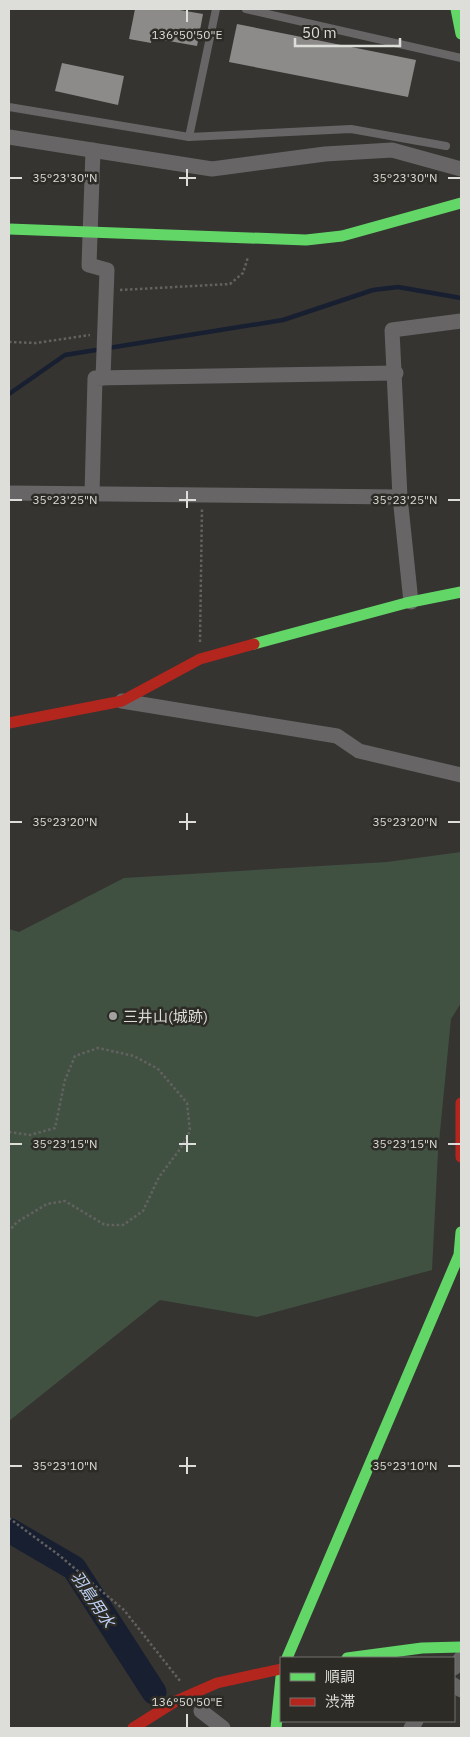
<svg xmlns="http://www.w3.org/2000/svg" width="470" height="1737" font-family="'IBM Plex Sans','Noto Sans JP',sans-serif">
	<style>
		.green { fill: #405142 }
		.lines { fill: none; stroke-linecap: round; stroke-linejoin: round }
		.stream { stroke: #171f31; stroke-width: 4.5 }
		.river { stroke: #171f31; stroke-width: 25 }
		.building { fill: #8d8b8a }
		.path { stroke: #636260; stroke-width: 2.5; stroke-dasharray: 2.5 2.5; stroke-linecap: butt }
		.lane { stroke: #676566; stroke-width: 8 }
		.street { stroke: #676566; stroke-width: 15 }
		.fast { stroke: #63d668; stroke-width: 11 }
		.jam { stroke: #b3261e; stroke-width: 11 }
		.ticks { fill: none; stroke: #ddddd9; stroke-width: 2 }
		.poi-dot { fill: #a2a29e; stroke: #2c2b25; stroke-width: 2 }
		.labels { text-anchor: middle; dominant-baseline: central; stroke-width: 5; stroke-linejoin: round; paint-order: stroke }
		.poi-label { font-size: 15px; fill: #ddddd9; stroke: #2c2b25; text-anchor: start }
		.water-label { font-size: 16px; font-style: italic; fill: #bed1f6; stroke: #2c2b25 }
		.ticks-label { font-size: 12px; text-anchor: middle; fill: #ddddd9; stroke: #2c2b25; stroke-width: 5; stroke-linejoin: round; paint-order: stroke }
	</style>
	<rect width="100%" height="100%" fill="#353430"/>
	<polygon class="green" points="461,852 461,1003 451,1019 438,1152 432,1270 257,1317 160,1300 9,1421 9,929 19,932 124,878 387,862"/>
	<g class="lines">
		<polyline class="stream" points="9,394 65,355 283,320 373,290 398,287 461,298"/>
		<polyline class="river" points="9,1530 74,1568 154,1692"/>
	</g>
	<g class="building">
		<polygon points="135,9 174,9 203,14 197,46 152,38 151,43 129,39"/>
		<polygon points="237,24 416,60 408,97 229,62"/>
		<polygon points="62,63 124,76 118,105 55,91"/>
	</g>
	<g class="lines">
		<g class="path">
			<polyline points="120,290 230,284 243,273 248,257"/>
			<polyline points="9,342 36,343 90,335"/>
			<polyline points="200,642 202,508"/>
			<polyline points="9,1132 30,1135 55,1128 65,1080 75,1056 98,1048 134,1056 158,1069 187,1103 190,1131 180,1149 159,1177 143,1211 123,1225 105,1225 65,1201 47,1204 17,1222 9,1231"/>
			<polyline points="9,1518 60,1556 124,1610 180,1681"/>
		</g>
		<g class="lane">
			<polyline points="246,9 461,58"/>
			<polyline points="9,107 189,137 351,129 446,146"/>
			<polyline points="189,137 216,9"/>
		</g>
		<g class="street">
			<polyline points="9,137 212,169 325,154 392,150 461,169"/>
			<polyline points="93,150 89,265 107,270 103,378"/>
			<polyline points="9,493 400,497"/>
			<polyline points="92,495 95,378 396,373"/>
			<polyline points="411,602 400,497 392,330 461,321"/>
			<polyline points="122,701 337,736 359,751 461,775"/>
			<polyline points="454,1668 461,1658"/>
			<polyline points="454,1685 461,1690"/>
			<polyline points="201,1711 223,1728"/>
			<polyline points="411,1728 416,1721"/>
		</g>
		<g class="fast">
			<polyline points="456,9 461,34"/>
			<polyline points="9,229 306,240 342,236 461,203"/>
			<polyline points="254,644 406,603 461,592"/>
			<polyline points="287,1658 459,1255 461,1232"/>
			<polyline points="347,1658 422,1648 461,1647"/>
			<polyline points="276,1728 281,1677"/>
		</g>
		<g class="jam">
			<polyline points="9,723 122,701 200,659 254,644"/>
			<polyline points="461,1103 461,1157"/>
			<polyline points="133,1728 176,1701 217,1683 281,1669"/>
		</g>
	</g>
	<path class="ticks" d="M187,10v12M187,169v17M10,178h12M179,178h17M448,178h12M187,491v17M10,500h12M179,500h17M448,500h12M187,813v17M10,822h12M179,822h17M448,822h12M187,1135v17M10,1144h12M179,1144h17M448,1144h12M187,1457v17M10,1466h12M179,1466h17M448,1466h12M187,1714v13"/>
	<circle class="poi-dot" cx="113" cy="1016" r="5"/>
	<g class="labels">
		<g class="poi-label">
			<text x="123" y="1016">三井山(城跡)</text>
		</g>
		<g class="water-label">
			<text transform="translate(93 1599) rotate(56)">羽島用水</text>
		</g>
	</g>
	<g class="ticks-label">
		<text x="187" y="39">136°50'50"E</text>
		<text x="65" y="182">35°23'30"N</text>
		<text x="405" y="182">35°23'30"N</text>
		<text x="65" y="504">35°23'25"N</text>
		<text x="405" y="504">35°23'25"N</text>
		<text x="65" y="826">35°23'20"N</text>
		<text x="405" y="826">35°23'20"N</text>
		<text x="65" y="1148">35°23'15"N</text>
		<text x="405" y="1148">35°23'15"N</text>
		<text x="65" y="1470">35°23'10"N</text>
		<text x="405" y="1470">35°23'10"N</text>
		<text x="187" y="1706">136°50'50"E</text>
	</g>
	<rect width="470" height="1737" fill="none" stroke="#ddddd9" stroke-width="20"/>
	<rect x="280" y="1657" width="175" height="65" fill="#2c2b25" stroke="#73726d"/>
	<rect x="290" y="1673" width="25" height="8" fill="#63d668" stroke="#73726d"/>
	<text x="325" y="1682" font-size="15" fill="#ddddd9">順調</text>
	<rect x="290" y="1698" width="25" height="8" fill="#b3261e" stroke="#73726d"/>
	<text x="325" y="1707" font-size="15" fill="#ddddd9">渋滞</text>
	<path d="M295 38v8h105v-8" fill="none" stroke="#ddddd9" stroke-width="2.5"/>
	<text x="302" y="38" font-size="15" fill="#ddddd9" stroke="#2c2b25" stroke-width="4" paint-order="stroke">50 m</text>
</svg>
